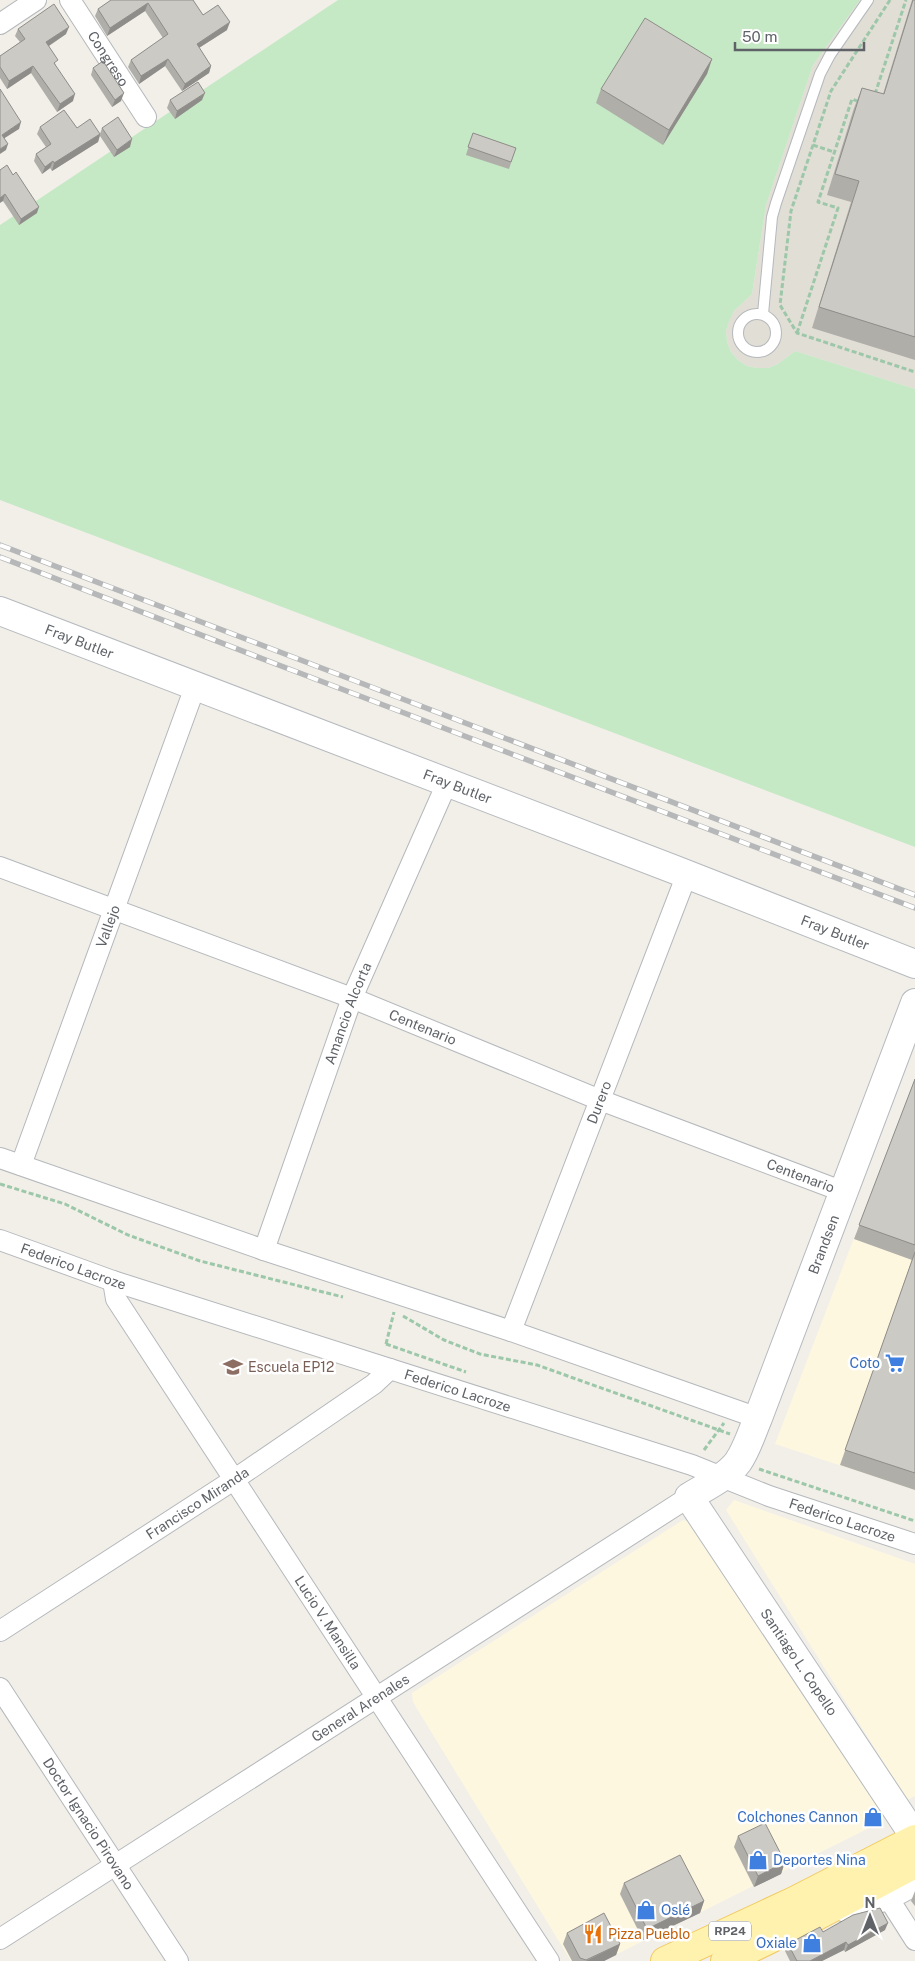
<svg xmlns="http://www.w3.org/2000/svg" width="915" height="1961" font-family="'Public Sans',sans-serif">
	<style>
		.commercial { fill: #fef7e0 }
		.education { fill: #e1ded6 }
		.green { fill: #c5e8c5 }
		.lines { fill: none; stroke-linecap: round; stroke-linejoin: round }
		.lane-casing { stroke: #b5b8bc; stroke-width: 12 }
		.street-casing { stroke: #b5b8bc; stroke-width: 22 }
		.secondary-casing { stroke: #b6babf; stroke-width: 30 }
		.primary-casing { stroke: #f2c960; stroke-width: 30 }
		.path { stroke: #9cc7a9; stroke-width: 3; stroke-dasharray: 5 2.5; stroke-linecap: butt }
		.lane { stroke: #fff; stroke-width: 10 }
		.street { stroke: #fff; stroke-width: 20 }
		.secondary { stroke: #fff; stroke-width: 28 }
		.primary { stroke: #fff2af; stroke-width: 28 }
		.rail-casing { stroke: #b6b7b8; stroke-width: 5.5 }
		.rail { stroke: #fff; stroke-width: 4; stroke-dasharray: 11; stroke-linecap: butt }
		.wall { fill: #afaea9 }
		.shaded-wall { fill: #8f8d8a }
		.building { fill: #cccac5; stroke: #8f8d8a }
		.labels { text-anchor: middle; dominant-baseline: central; stroke-width: 5; stroke-linejoin: round; paint-order: stroke }
		.shield { fill: #fff; stroke: #8f9295; stroke-width: 1 }
		.shield-label { font-size: 12px; font-weight: bold; fill: #5f6368 }
		.street-label { font-size: 14px; fill: #5f6368; stroke: #fff }
		.shop-label { font-size: 14px; fill: #366cbe; stroke: #fff; text-anchor: end }
		.education-label { font-size: 14px; fill: #785e54; stroke: #fff; text-anchor: start }
		.food-label { font-size: 14px; fill: #c56008; stroke: #fff; text-anchor: start }
	</style>
	<rect width="100%" height="100%" fill="#f1efe8"/>
	<g class="commercial">
		<polygon points="915,1079 915,1490 775,1444"/>
		<polygon points="734,1500 915,1564 915,1796 907,1800 726,1510"/>
		<polygon points="683,1520 693,1523 881,1808 875,1825 603,1961 571,1961 413,1702 412,1693"/>
	</g>
	<polygon class="education" points="860,0 915,0 915,389 795,351 778,364 768,368 757,368 747,366 738,360 731,352 727,342 726,331 729,320 734,311 752,294 766,205 813,65"/>
	<polygon class="green" points="338,0 860,0 813,65 766,205 752,294 734,311 729,321 726,331 727,342 731,352 738,360 747,366 757,368 768,368 778,364 795,351 915,389 915,847 0,500 0,225"/>
	<g class="lines">
		<defs>
			<g id="lane">
				<circle cx="757" cy="333" r="19"/>
				<polyline points="763,314 772,217 776,203 820,74 830,55 868,0"/>
			</g>
			<g id="street">
				<path id="s1" d="M70,0l76,117"/>
				<polyline points="0,24 36,0"/>
				<path id="s2" d="M0,867l352,131 248,102 244,92"/>
				<polyline points="0,1158 264,1250 511,1331 758,1418"/>
				<path id="s3" d="M21,1165l174,-478"/>
				<path id="s4" d="M0,1240l113,41 579,184 77,31 146,48"/>
				<path id="s5" d="M264,1250l88,-252 95,-215"/>
				<path id="s6" d="M113,1281l3,18 433,662"/>
				<path id="s7" d="M511,1331l176,-457"/>
				<path id="s8" d="M0,1631l235,-152 139,-95 16,-15"/>
				<path id="s9" d="M0,1688l178,273"/>
				<polyline points="887,1896 915,1940"/>
				<path id="s10" d="M0,1939l689,-442"/>
			</g>
			<g id="secondary">
				<path id="s11" d="M0,611l673,258 242,95"/>
				<path id="s12" d="M909,1828l-220,-331c16,-10 38,-20 49,-35 9,-13 14,-30 20,-44l157,-415"/>
				<polyline points="846,1908 887,1896 915,1881"/>
			</g>
			<g id="primary">
				<polyline points="665,1961 794,1901 915,1839"/>
				<polyline points="725,1961 809,1920 915,1864"/>
			</g>
		</defs>
		<use href="#lane" class="lane-casing"/>
		<use href="#street" class="street-casing"/>
		<use href="#secondary" class="secondary-casing"/>
		<use href="#primary" class="primary-casing"/>
		<g class="path">
			<polyline points="890,0 831,91 791,211 780,305 797,333 915,372"/>
			<polyline points="875,94 906,0"/>
			<polyline points="813,145 834,152"/>
			<polyline points="797,333 838,208 818,202 852,99 860,102"/>
			<polyline points="0,1184 65,1204 128,1235 200,1261 343,1297"/>
			<polyline points="403,1316 444,1340 480,1354 537,1365 730,1434"/>
			<polyline points="386,1344 466,1372"/>
			<polyline points="386,1344 394,1312"/>
			<polyline points="704,1450 724,1423"/>
			<polyline points="759,1469 915,1521"/>
		</g>
		<use href="#lane" class="lane"/>
		<use href="#street" class="street"/>
		<use href="#secondary" class="secondary"/>
		<use href="#primary" class="primary"/>
		<defs>
			<g id="rail">
				<polyline points="0,545 915,895"/>
				<polyline points="0,557 276,664 915,908"/>
			</g>
		</defs>
		<use href="#rail" class="rail-casing"/>
		<use href="#rail" class="rail"/>
	</g>
	<g class="wall">
		<polygon points="111,0 193,0 203,15 227,30 199,48 211,66 209,73 182,91 165,66 139,84 128,67 131,60 163,38 145,11 107,36 95,16 98,9"/>
		<polygon points="912,0 915,0 915,360 812,328 851,202 827,195 854,108 862,88 883,94"/>
		<polygon points="18,29 66,34 49,46 56,66 73,101 57,112 31,73 7,89 0,78 0,56 20,42 15,36"/>
		<polygon points="712,59 707,74 663,145 596,103 601,89"/>
		<polygon points="93,68 121,101 112,107 91,75"/>
		<polygon points="170,100 202,100 175,119 167,108"/>
		<polygon points="40,127 77,128 100,134 102,128 130,147 114,157 100,136 98,142 52,171 50,168 42,174 34,161 36,154 46,147 37,134"/>
		<polygon points="473,133 516,148 509,169 466,155"/>
		<polygon points="0,170 37,213 19,225 3,201"/>
		<polygon points="915,1079 915,1490 840,1465 912,1260 854,1239"/>
		<polygon points="738,1836 785,1862 781,1874 754,1887 734,1847"/>
		<polygon points="624,1883 704,1901 700,1913 643,1940 620,1894"/>
		<polygon points="915,1891 915,1906 911,1901"/>
		<polygon points="885,1930 845,1952 844,1950 822,1961 790,1961 785,1951 788,1944 823,1932"/>
		<polygon points="567,1933 620,1944 616,1955 604,1961 572,1961 563,1944"/>
	</g>
	<g class="shaded-wall">
		<polygon points="148,3 145,11 107,36 110,28"/>
		<polygon points="230,22 227,30 194,51 197,44"/>
		<polygon points="69,27 66,34 44,49 46,42"/>
		<polygon points="168,59 165,66 139,84 141,76"/>
		<polygon points="712,59 707,74 663,145 669,130"/>
		<polygon points="33,66 31,73 7,89 9,81"/>
		<polygon points="211,66 209,73 182,91 185,84"/>
		<polygon points="124,93 121,101 112,107 115,100"/>
		<polygon points="205,93 202,100 175,119 177,111"/>
		<polygon points="75,94 73,101 57,112 60,104"/>
		<polygon points="21,122 19,129 0,141 2,135"/>
		<polygon points="100,134 98,142 52,171 54,163"/>
		<polygon points="132,139 130,147 114,157 117,150"/>
		<polygon points="8,144 6,150 0,154 0,149"/>
		<polygon points="53,161 50,168 42,174 45,167"/>
		<polygon points="5,194 3,201 0,203 0,198"/>
		<polygon points="39,207 37,213 19,225 21,219"/>
		<polygon points="785,1862 781,1874 754,1887 758,1876"/>
		<polygon points="704,1901 700,1913 643,1940 647,1929"/>
		<polygon points="888,1923 885,1930 845,1952 848,1945"/>
		<polygon points="846,1942 844,1950 822,1961 810,1961"/>
		<polygon points="620,1944 616,1955 604,1961 586,1961"/>
	</g>
	<g class="building">
		<polygon points="111,0 193,0 203,15 218,5 230,22 197,44 211,66 185,84 168,59 141,76 131,60 168,34 148,3 110,28 98,9"/>
		<polygon points="913,0 915,0 915,337 819,307 859,181 835,174 862,88 884,94"/>
		<polygon points="54,4 69,27 46,42 58,60 54,63 75,94 60,104 33,66 9,81 0,67 0,56 25,39 18,29"/>
		<polygon points="645,18 712,59 669,130 601,89"/>
		<polygon points="103,61 124,93 115,100 93,68"/>
		<polygon points="198,82 205,93 177,111 170,100"/>
		<polygon points="0,89 21,122 2,135 8,144 0,149"/>
		<polygon points="64,110 77,128 90,119 100,134 54,163 53,161 45,167 36,154 51,144 40,127"/>
		<polygon points="118,117 132,139 117,150 102,128"/>
		<polygon points="473,133 516,148 511,162 468,147"/>
		<polygon points="7,165 13,175 16,172 39,207 21,219 5,194 0,198 0,170"/>
		<polygon points="915,1079 915,1245 859,1225"/>
		<polygon points="915,1252 915,1473 845,1450"/>
		<polygon points="765,1823 785,1862 758,1876 738,1836"/>
		<polygon points="680,1855 704,1901 647,1929 624,1883"/>
		<polygon points="880,1908 888,1923 848,1945 846,1942 810,1961 797,1961 788,1944 820,1927 823,1932 853,1915"/>
		<polygon points="604,1913 620,1944 586,1960 580,1958 567,1933"/>
	</g>
	<defs>
		<symbol id="supermarket-bare" viewBox="-9 -9 18 18"><path d="M-6-5.5h2.5l.6 2H6L4.5 2H-2.5L-4.4-4H-6ZM-1.5 3.2a1.3 1.3 0 1 0 .1 0ZM3 3.2a1.3 1.3 0 1 0 .1 0Z" fill="#3f7fe0" stroke="#fff" stroke-width="2.5" paint-order="stroke"/></symbol>
		<symbol id="school-bare" viewBox="-9 -9 18 18"><path d="M0-5L7-2L0 1L-7-2ZM-4 1L0 2.5L4 1V4Q0 6-4 4Z" fill="#8d6e63" stroke="#fff" stroke-width="2.5" paint-order="stroke"/></symbol>
		<symbol id="shop-bare" viewBox="-9 -9 18 18"><path d="M-5-2.5h2.3a2.7 3.5 0 0 1 5.4 0H5L5.5 6h-11ZM-1.5-2.5h3a1.5 2.3 0 0 0-3 0Z" fill="#3f7fe0" stroke="#fff" stroke-width="2.5" paint-order="stroke"/></symbol>
		<symbol id="restaurant-bare" viewBox="-9 -9 18 18"><path d="M-5-6h1v4h1v-4h1v4h1v-4h1v5L-1.5 .5V6h-2V.5L-5-1ZM5-6V6H3V1.5H1.5Q1.5-4 5-6Z" fill="#e8710a" stroke="#fff" stroke-width="2.5" paint-order="stroke"/></symbol>
	</defs>
	<g fill-rule="evenodd">
		<use href="#supermarket-bare" x="881" y="1349" width="28" height="28"/>
		<use href="#school-bare" x="219" y="1353" width="28" height="28"/>
		<use href="#shop-bare" x="859" y="1803" width="28" height="28"/>
		<use href="#shop-bare" x="744" y="1846" width="28" height="28"/>
		<use href="#shop-bare" x="632" y="1896" width="28" height="28"/>
		<use href="#restaurant-bare" x="579" y="1920" width="28" height="28"/>
		<use href="#shop-bare" x="798" y="1929" width="28" height="28"/>
	</g>
	<g class="labels">
		<rect class="shield" x="709" y="1921.5" width="42" height="19" rx="4"/>
		<g class="shield-label">
			<text x="730" y="1931">RP24</text>
		</g>
		<g class="street-label">
			<text stroke="none"><textPath href="#s1" startOffset="70">Congreso</textPath></text>
			<text stroke="none"><textPath href="#s11" startOffset="85">Fray Butler</textPath></text>
			<text stroke="none"><textPath href="#s11" startOffset="490">Fray Butler</textPath></text>
			<text stroke="none"><textPath href="#s3" startOffset="254">Vallejo</textPath></text>
			<text stroke="none"><textPath href="#s11" startOffset="895">Fray Butler</textPath></text>
			<text stroke="none"><textPath href="#s5" startOffset="251">Amancio Alcorta</textPath></text>
			<text stroke="none"><textPath href="#s2" startOffset="452">Centenario</textPath></text>
			<text stroke="none"><textPath href="#s7" startOffset="245">Durero</textPath></text>
			<text stroke="none"><textPath href="#s2" startOffset="858">Centenario</textPath></text>
			<text stroke="none"><textPath href="#s12" startOffset="692">Brandsen</textPath></text>
			<text stroke="none"><textPath href="#s4" startOffset="78">Federico Lacroze</textPath></text>
			<text stroke="none"><textPath href="#s4" startOffset="482">Federico Lacroze</textPath></text>
			<text stroke="none"><textPath href="#s8" startOffset="235">Francisco Miranda</textPath></text>
			<text stroke="none"><textPath href="#s4" startOffset="888">Federico Lacroze</textPath></text>
			<text stroke="none"><textPath href="#s6" startOffset="405">Lucio V. Mansilla</textPath></text>
			<text transform="translate(799 1662) rotate(56)">Santiago L. Copello</text>
			<text stroke="none"><textPath href="#s10" startOffset="428">General Arenales</textPath></text>
			<text stroke="none"><textPath href="#s9" startOffset="162">Doctor Ignacio Pirovano</textPath></text>
		</g>
		<g class="shop-label">
			<text x="880" y="1363">Coto</text>
			<text x="858" y="1817">Colchones Cannon</text>
			<text x="773" y="1860" text-anchor="start">Deportes Nina</text>
			<text x="661" y="1910" text-anchor="start">Oslé</text>
			<text x="797" y="1943">Oxiale</text>
		</g>
		<g class="education-label">
			<text x="248" y="1367">Escuela EP12</text>
		</g>
		<g class="food-label">
			<text x="608" y="1934">Pizza Pueblo</text>
		</g>
	</g>
	<g transform="translate(870 1916)" stroke="#ffffff" stroke-width="4" paint-order="stroke">
	<path d="M0-4L9 19L0 12L-9 19Z" fill="#5f6368"/>
	<text y="-8" font-size="14" font-weight="bold" text-anchor="middle" fill="#5f6368">N</text>
	</g>
	<path d="M735 42v8h129v-8" fill="none" stroke="#5f6368" stroke-width="2.5"/>
	<text x="742" y="42" font-size="15" fill="#5f6368" stroke="#ffffff" stroke-width="4" paint-order="stroke">50 m</text>
</svg>
